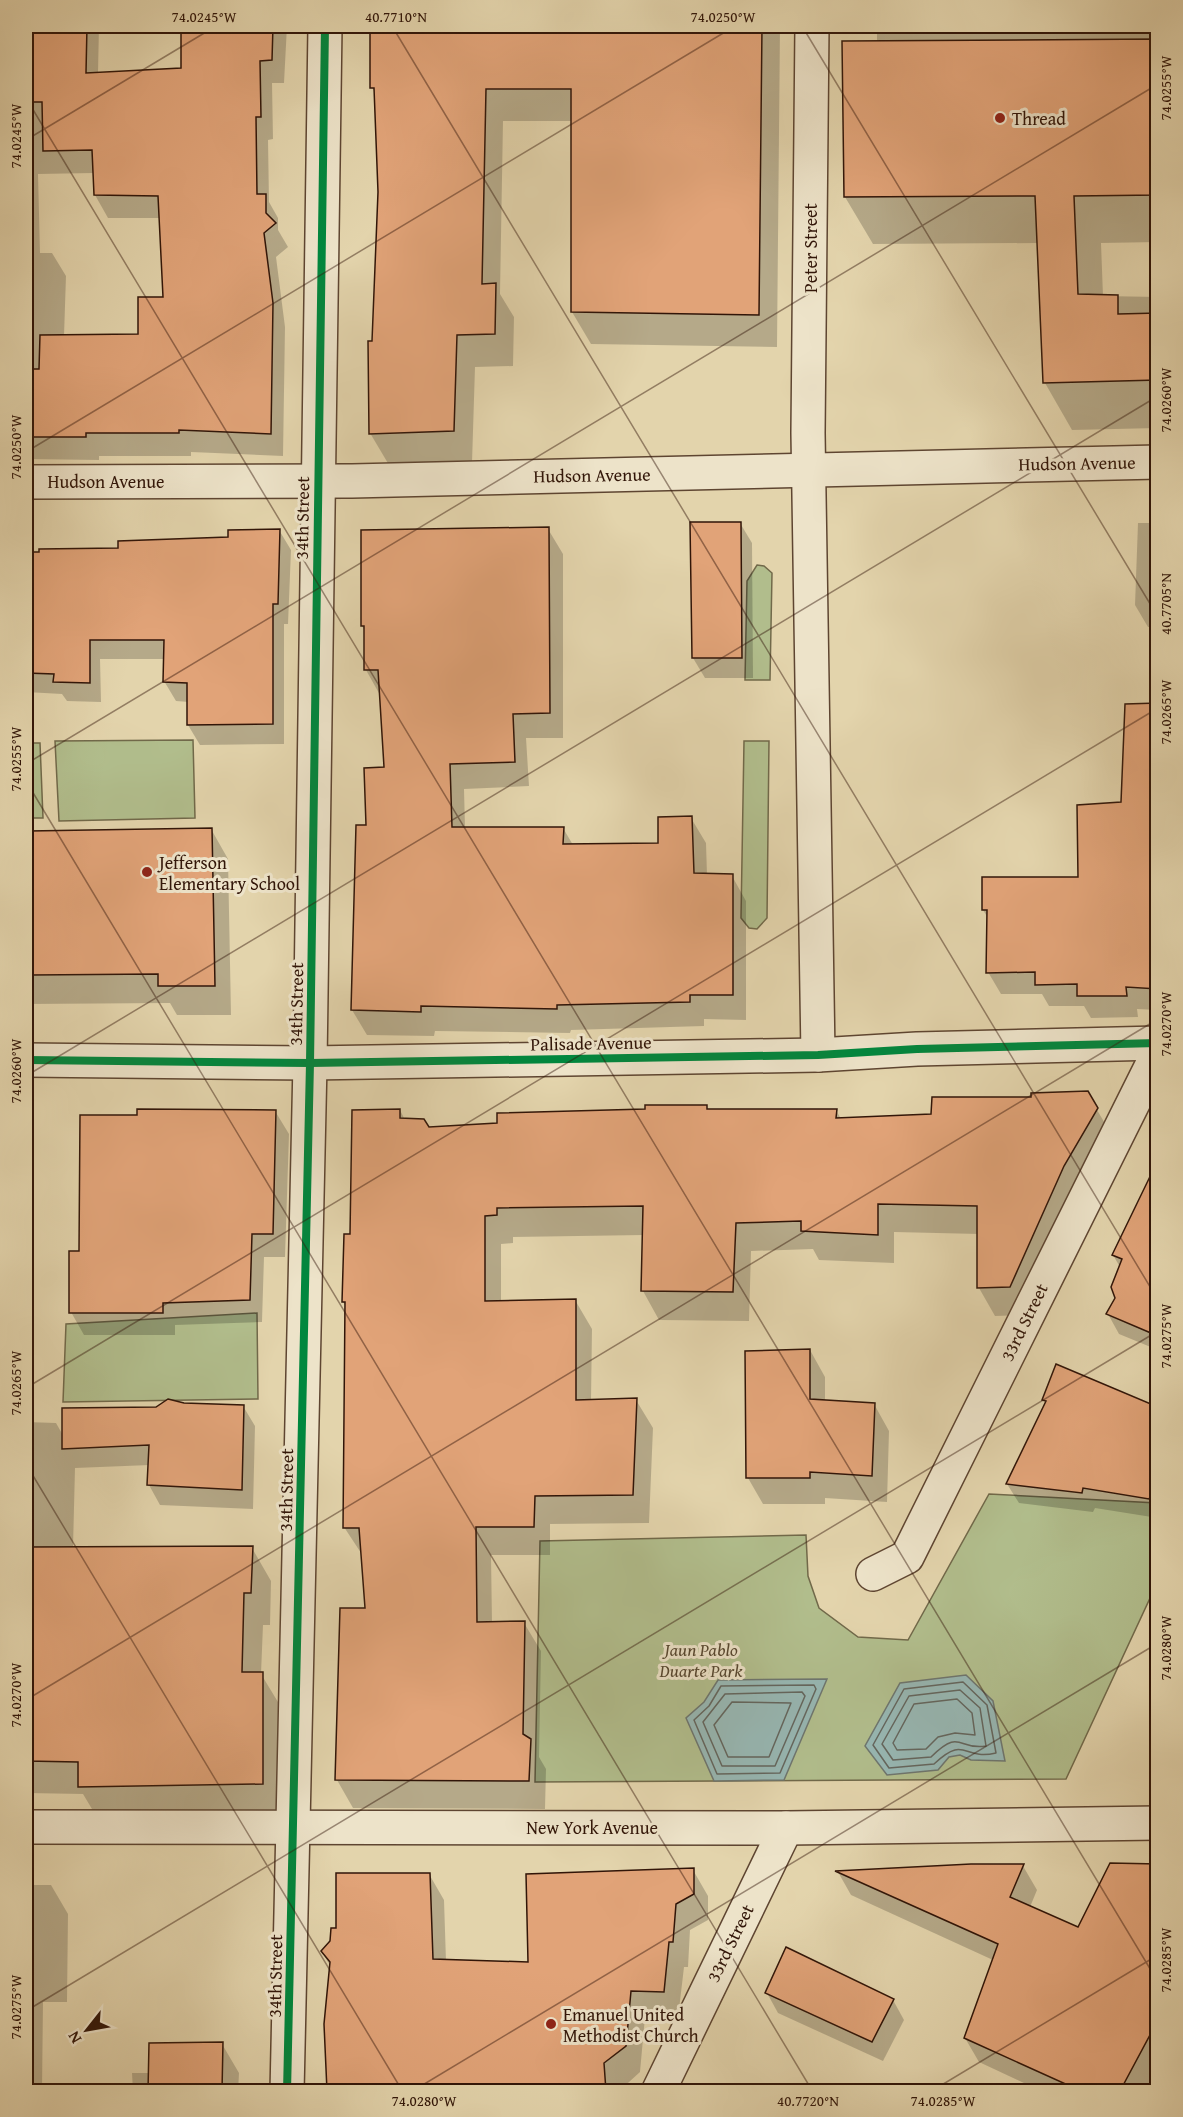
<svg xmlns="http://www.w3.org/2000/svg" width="1183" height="2117" font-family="'Gentium Book Plus',serif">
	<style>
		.green { fill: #b1bd8c; stroke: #71694a; stroke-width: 1.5 }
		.water { fill: #97b7b3; stroke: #6e766f; stroke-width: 1.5 }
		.shadow { fill: #0003; fill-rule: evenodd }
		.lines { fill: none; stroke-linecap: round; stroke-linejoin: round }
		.shore { stroke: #64665e; stroke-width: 1.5 }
		.building { fill: #e1a378; stroke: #311508; stroke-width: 1.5 }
		.minor-casing { stroke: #5e4531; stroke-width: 36 }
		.tertiary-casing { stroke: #5e4531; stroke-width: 36 }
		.minor { stroke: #ede3c9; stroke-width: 33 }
		.tertiary { stroke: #ede3c9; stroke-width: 33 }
		.cycleway-casing { stroke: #ede3c9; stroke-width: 11 }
		.cycleway { stroke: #00873e; stroke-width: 8 }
		.ticks { fill: none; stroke: #311508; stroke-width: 1.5; stroke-opacity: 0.45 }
		.poi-dot { fill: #8f2418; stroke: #ede3c9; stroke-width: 2 }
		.labels { text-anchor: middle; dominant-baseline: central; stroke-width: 6; stroke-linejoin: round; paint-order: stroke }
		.poi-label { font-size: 18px; fill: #311508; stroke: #ede3c9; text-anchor: start }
		.street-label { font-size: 18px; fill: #311508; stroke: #ede3c9 }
		.park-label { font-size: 18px; font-style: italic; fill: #574730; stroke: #ede3c9 }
		.neatline { fill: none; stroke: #311508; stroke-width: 2 }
		.ticks-label { font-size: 15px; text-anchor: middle; fill: #311508 }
	</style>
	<rect width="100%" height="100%" fill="#e3d4ac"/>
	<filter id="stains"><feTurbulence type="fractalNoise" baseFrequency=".00333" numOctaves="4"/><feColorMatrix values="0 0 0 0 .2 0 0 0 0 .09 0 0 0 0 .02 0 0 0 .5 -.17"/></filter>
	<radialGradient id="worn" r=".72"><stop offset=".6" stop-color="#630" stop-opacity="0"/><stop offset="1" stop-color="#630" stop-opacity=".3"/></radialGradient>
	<g class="green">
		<polygon points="757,565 764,566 772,573 770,680 745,680 747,581"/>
		<polygon points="193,740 195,818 59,821 55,741"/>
		<polygon points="744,741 769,741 767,918 757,929 749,928 741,918"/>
		<polygon points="26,743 40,743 43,818 26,818"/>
		<polygon points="257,1313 258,1399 63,1402 66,1324"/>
		<polygon points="989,1494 1157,1503 1157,1583 1066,1779 535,1782 540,1541 806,1535 808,1576 819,1608 858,1637 908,1640"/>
	</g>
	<g class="water">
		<polygon points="966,1675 993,1701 1005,1761 971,1760 960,1755 949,1757 938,1770 887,1775 865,1746 900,1683"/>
		<polygon points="827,1679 784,1780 714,1781 686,1718 704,1702 718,1680"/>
	</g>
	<g class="shadow">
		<path d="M26,26h73l-1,47 85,-4v-43h104l-3,57h-12l1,56 -5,1 1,62 9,16v12l10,17 -12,10 9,70 -2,129 -92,-4v4h-92v4l-73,-1zM94,173l1,22 13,23h53l3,80 -25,37 -75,1 2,-60 -14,-23h-12l-2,-79z"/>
		<polygon points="372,26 780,26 777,347 591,344 572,312 572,121 503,121 500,294 514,317 513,366 475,367 472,463 389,465 370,433 379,192 376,95 372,87"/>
		<polygon points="877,26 1158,26 1158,242 1101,243 1103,296 1158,297 1158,428 1072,430 1045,383 1038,243 873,244 845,197 877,42"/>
		<polygon points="740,523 752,543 753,678 705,678 693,658"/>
		<polygon points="1138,523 1158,523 1158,627 1148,627 1135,605"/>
		<polygon points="548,529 563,554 563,738 526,738 529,786 464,789 465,828 563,828 573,845 659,845 691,818 706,843 707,875 732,876 746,901 746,1020 704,1019 704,1026 571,1030 570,1033 435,1031 434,1036 367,1035 352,1010 368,827 386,769 380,695 366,670 365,631 362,626"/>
		<polygon points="279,530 291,550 288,624 284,624 284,744 200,745 188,725 189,702 176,701 164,681 165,659 100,659 101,702 67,701 62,694 26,692 26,554 119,550 230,539"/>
		<polygon points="1158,705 1158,1010 1137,1009 1138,1017 1091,1018 1084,1006 1049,1006 1042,994 1001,994 988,972 988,918 983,910 1079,878 1122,803"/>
		<polygon points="211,829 228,859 231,1015 177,1015 170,1003 26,1004 26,832"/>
		<polygon points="1087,1093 1113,1137 1026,1315 995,1316 979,1288 979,1234 894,1232 894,1263 819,1260 813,1249 751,1251 749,1321 659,1320 643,1291 644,1235 513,1237 513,1243 501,1244 501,1302 575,1300 592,1329 591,1401 636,1400 653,1428 649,1523 550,1524 550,1555 491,1555 492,1623 524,1623 541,1651 539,1757 546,1769 545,1809 353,1808 337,1780 367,1609 363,1556 344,1527 346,1307 343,1302 352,1236 400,1110 405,1120 429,1128 708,1110 836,1110 841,1119 933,1116 1032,1098"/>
		<polygon points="275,1111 289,1134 285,1257 264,1257 262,1322 175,1325 175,1335 84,1335 71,1312 80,1253 138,1116"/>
		<polygon points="1158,1163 1158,1350 1119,1334 1108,1314 1116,1298 1120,1267 1113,1255"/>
		<polygon points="810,1350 825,1377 825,1402 874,1404 889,1431 887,1502 825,1498 825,1504 763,1504 748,1478"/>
		<polygon points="1158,1386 1158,1518 1095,1508 1093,1512 1019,1503 1007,1484 1046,1404 1044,1399 1148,1405"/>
		<polygon points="184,1405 243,1406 255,1426 253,1509 160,1505 149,1485 150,1465 75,1468 73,1548 252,1548 271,1581 270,1625 263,1625 261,1674 281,1707 281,1817 98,1819 83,1794 26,1793 26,1422 56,1423 64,1437 156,1408"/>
		<polygon points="971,1865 1023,1866 1037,1890 1030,1907 1079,1929 1158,1865 1158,2071 1147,2092 1043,2092 979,2062 965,2038 993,1960 851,1895 838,1872"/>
		<polygon points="693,1870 708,1896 708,1920 690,1930 688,1967 684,1967 678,2018 645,2017 640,2072 618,2092 328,2092 325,2024 331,1967 322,1952 337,1929 429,1874 444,1900 446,1961 529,1963"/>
		<polygon points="26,1885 51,1885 68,1914 67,2002 43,2002 42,2092 26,2092"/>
		<polygon points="767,1993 893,2000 904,2020 883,2061 778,2013"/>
		<polygon points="222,2044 239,2073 238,2092 133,2092 132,2073 150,2073"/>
	</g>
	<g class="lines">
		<g class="shore">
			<path d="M963,1682l24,23 9,48c-34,8 -30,-19 -62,11l-45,4 -16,-23 31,-56z"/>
			<polygon points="814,1685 816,1689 780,1773 717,1774 694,1720 709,1706 721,1686"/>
			<path d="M960,1690l20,18 6,38c-28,5 -25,-19 -55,11l-38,3 -11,-16 27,-48z"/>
			<polygon points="802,1692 805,1696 775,1766 722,1766 703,1722 725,1694"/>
			<polygon points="957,1699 972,1713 975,1735 955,1733 938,1737 926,1749 897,1750 893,1743 914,1704"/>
			<polygon points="732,1702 791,1703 769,1757 728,1757 714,1725"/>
		</g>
	</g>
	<g class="building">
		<polygon points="26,26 87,26 86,73 181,68 181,26 273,26 272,60 260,61 261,117 256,117 257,194 266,194 266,213 276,223 264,233 273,303 271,434 179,430 179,433 86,433 86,437 26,437 26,369 39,369 40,335 138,334 138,297 163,297 158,196 94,195 92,150 43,151 42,102 26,102"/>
		<polygon points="370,26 762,26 759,315 571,312 571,89 486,89 482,284 496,283 495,334 457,335 454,431 369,434 368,341 372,341 378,192 374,88 370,88"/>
		<polygon points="1158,39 1158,195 1074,196 1078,294 1118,295 1118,314 1158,313 1158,380 1043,383 1035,196 844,197 842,41"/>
		<polygon points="690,522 741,522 742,658 692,658"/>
		<polygon points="549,527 550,713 513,714 515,762 450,764 452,827 564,827 563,844 658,843 658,817 692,816 694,873 733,874 733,995 690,995 690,1002 557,1005 557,1009 421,1006 421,1012 351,1010 356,825 366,825 364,768 384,767 378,670 364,670 364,626 361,626 361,530"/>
		<polygon points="280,529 278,604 273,604 273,724 187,725 187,683 163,682 164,640 90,640 90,683 53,682 54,674 26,673 26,552 39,552 39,549 118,548 118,541 228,537 228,530"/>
		<polygon points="1158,703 1158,989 1126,987 1127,996 1077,996 1077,984 1035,985 1035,972 986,973 987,910 982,910 982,877 1078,877 1077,805 1121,802 1125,704"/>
		<polygon points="212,828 215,986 158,986 158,974 31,975 31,955 26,955 26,839 30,839 29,831"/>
		<polygon points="1088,1091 1098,1108 1064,1166 1010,1287 977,1288 977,1206 878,1204 878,1235 801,1231 801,1221 736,1223 733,1292 641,1291 643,1206 497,1208 497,1215 485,1216 485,1301 576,1299 576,1400 637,1398 633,1495 535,1496 534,1527 476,1527 477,1622 525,1621 523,1734 531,1739 529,1781 335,1780 340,1608 365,1608 359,1528 343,1528 345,1302 342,1302 344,1234 350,1234 352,1110 400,1109 400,1118 424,1119 429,1127 497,1123 497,1113 645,1109 645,1105 707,1105 707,1109 837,1109 836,1118 931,1114 932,1097 1031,1097 1031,1093"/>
		<polygon points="137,1109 276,1110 273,1234 252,1234 250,1300 163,1303 163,1313 69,1313 69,1251 79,1251 80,1115 137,1115"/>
		<polygon points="1158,1160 1158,1336 1106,1314 1115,1298 1111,1287 1122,1259 1112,1255"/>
		<polygon points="810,1349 810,1399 875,1403 872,1476 810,1472 810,1478 746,1478 745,1351"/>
		<polygon points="1056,1364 1158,1407 1158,1481 1149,1499 1083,1488 1082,1493 1006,1484 1046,1401 1042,1400"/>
		<polygon points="168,1399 184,1403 244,1405 242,1490 147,1485 149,1445 62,1449 62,1408 156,1407"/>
		<polygon points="253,1546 251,1593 244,1593 242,1672 263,1672 263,1784 78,1787 78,1762 26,1761 26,1547"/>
		<polygon points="1110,1863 1158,1864 1158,2020 1120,2091 1081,2091 964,2038 998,1944 835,1871 971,1864 1024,1864 1010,1897 1078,1927"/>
		<polygon points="694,1868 694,1894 676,1904 673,1942 669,1942 664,1992 631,1991 626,2046 604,2063 606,2091 327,2091 324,2024 330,1962 321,1951 330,1941 331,1928 336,1928 336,1873 430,1873 433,1959 528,1962 526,1874"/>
		<polygon points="786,1947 894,1999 872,2042 765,1993"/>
		<polygon points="223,2042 222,2091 148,2091 149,2043"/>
	</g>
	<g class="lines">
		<defs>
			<g id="minor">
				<polyline points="812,26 808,433 818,1055"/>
				<polyline points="26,482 352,481 1158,462"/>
				<polyline points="873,1574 907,1557 1158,1053"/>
				<polyline points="26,1827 786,1828 658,2092"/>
				<polyline points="287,2092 310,1063 325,26"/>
			</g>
			<g id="tertiary">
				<polyline points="26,1060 310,1063 818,1055 917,1049 1158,1043"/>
				<polyline points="786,1828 1158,1823"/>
			</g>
		</defs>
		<use href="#minor" class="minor-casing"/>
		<use href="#tertiary" class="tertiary-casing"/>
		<use href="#minor" class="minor"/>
		<use href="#tertiary" class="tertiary"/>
		<defs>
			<g id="cycleway">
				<polyline points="26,1060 310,1063 818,1055 917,1049 1158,1043"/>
				<polyline points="287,2092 310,1063 325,26"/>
			</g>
		</defs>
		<use href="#cycleway" class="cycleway-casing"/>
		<use href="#cycleway" class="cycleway"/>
	</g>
	<path class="ticks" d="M392,26l766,1274M802,26l356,591M26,98l1132,1884M26,140l190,-114M26,452l709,-426M26,764l1132,-680M26,781l787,1311M26,1076l1132,-680M26,1388l1132,-680M26,1464l377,628M26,1700l1132,-681M26,2011l1132,-680M411,2092l747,-449M930,2092l228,-137"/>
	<g class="poi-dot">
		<circle cx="1000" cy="118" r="6"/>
		<circle cx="147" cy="872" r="6"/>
		<circle cx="551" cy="2024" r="6"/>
	</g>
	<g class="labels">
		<g class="poi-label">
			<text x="1012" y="118">Thread</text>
			<text x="159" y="862">Jefferson<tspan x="159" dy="21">Elementary School</tspan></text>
			<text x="563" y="2014">Emanuel United<tspan x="563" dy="21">Methodist Church</tspan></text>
		</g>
		<g class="street-label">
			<text transform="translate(810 248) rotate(-90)">Peter Street</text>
			<text transform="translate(1077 463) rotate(-1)">Hudson Avenue</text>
			<text transform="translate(592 475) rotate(-1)">Hudson Avenue</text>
			<text x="106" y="481">Hudson Avenue</text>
			<text transform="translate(302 518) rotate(-89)">34th Street</text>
			<text transform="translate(296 1004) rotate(-89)">34th Street</text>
			<text transform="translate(591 1043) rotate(-1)">Palisade Avenue</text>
			<text transform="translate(1024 1322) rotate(-64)">33rd Street</text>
			<text transform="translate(286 1490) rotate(-89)">34th Street</text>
			<text x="592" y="1827">New York Avenue</text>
			<text transform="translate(730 1943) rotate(-64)">33rd Street</text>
			<text transform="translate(275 1976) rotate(-89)">34th Street</text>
		</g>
		<g class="park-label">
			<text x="701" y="1649">Jaun Pablo<tspan x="701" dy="21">Duarte Park</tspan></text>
		</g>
	</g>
	<rect width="1183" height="2117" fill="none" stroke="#e3d4ac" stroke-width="66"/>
	<g transform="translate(87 2030) rotate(239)" stroke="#ede3c9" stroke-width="4.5" paint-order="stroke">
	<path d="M0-4.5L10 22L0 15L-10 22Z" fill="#311508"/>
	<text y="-9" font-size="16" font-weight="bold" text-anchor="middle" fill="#311508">N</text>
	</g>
	<rect x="33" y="33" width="1117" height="2051" class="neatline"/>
	<g class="ticks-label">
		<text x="204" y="22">74.0245°W</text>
		<text x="396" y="22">40.7710°N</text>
		<text x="723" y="22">74.0250°W</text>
		<text transform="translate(1166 88) rotate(-90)" y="5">74.0255°W</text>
		<text transform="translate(16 136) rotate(-90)" y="5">74.0245°W</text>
		<text transform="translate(1166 400) rotate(-90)" y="5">74.0260°W</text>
		<text transform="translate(16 447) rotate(-90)" y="5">74.0250°W</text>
		<text transform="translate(1166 604) rotate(-90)" y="5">40.7705°N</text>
		<text transform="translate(1166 712) rotate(-90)" y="5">74.0265°W</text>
		<text transform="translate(16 759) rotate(-90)" y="5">74.0255°W</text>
		<text transform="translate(1166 1024) rotate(-90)" y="5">74.0270°W</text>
		<text transform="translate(16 1071) rotate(-90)" y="5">74.0260°W</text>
		<text transform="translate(1166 1336) rotate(-90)" y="5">74.0275°W</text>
		<text transform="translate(16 1383) rotate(-90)" y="5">74.0265°W</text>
		<text transform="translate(1166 1648) rotate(-90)" y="5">74.0280°W</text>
		<text transform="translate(16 1695) rotate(-90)" y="5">74.0270°W</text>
		<text transform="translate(1166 1960) rotate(-90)" y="5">74.0285°W</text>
		<text transform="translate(16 2007) rotate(-90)" y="5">74.0275°W</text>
		<text x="424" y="2106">74.0280°W</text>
		<text x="808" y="2106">40.7720°N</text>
		<text x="943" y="2106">74.0285°W</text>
	</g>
	<rect width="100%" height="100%" filter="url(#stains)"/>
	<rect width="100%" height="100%" fill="url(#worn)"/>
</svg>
